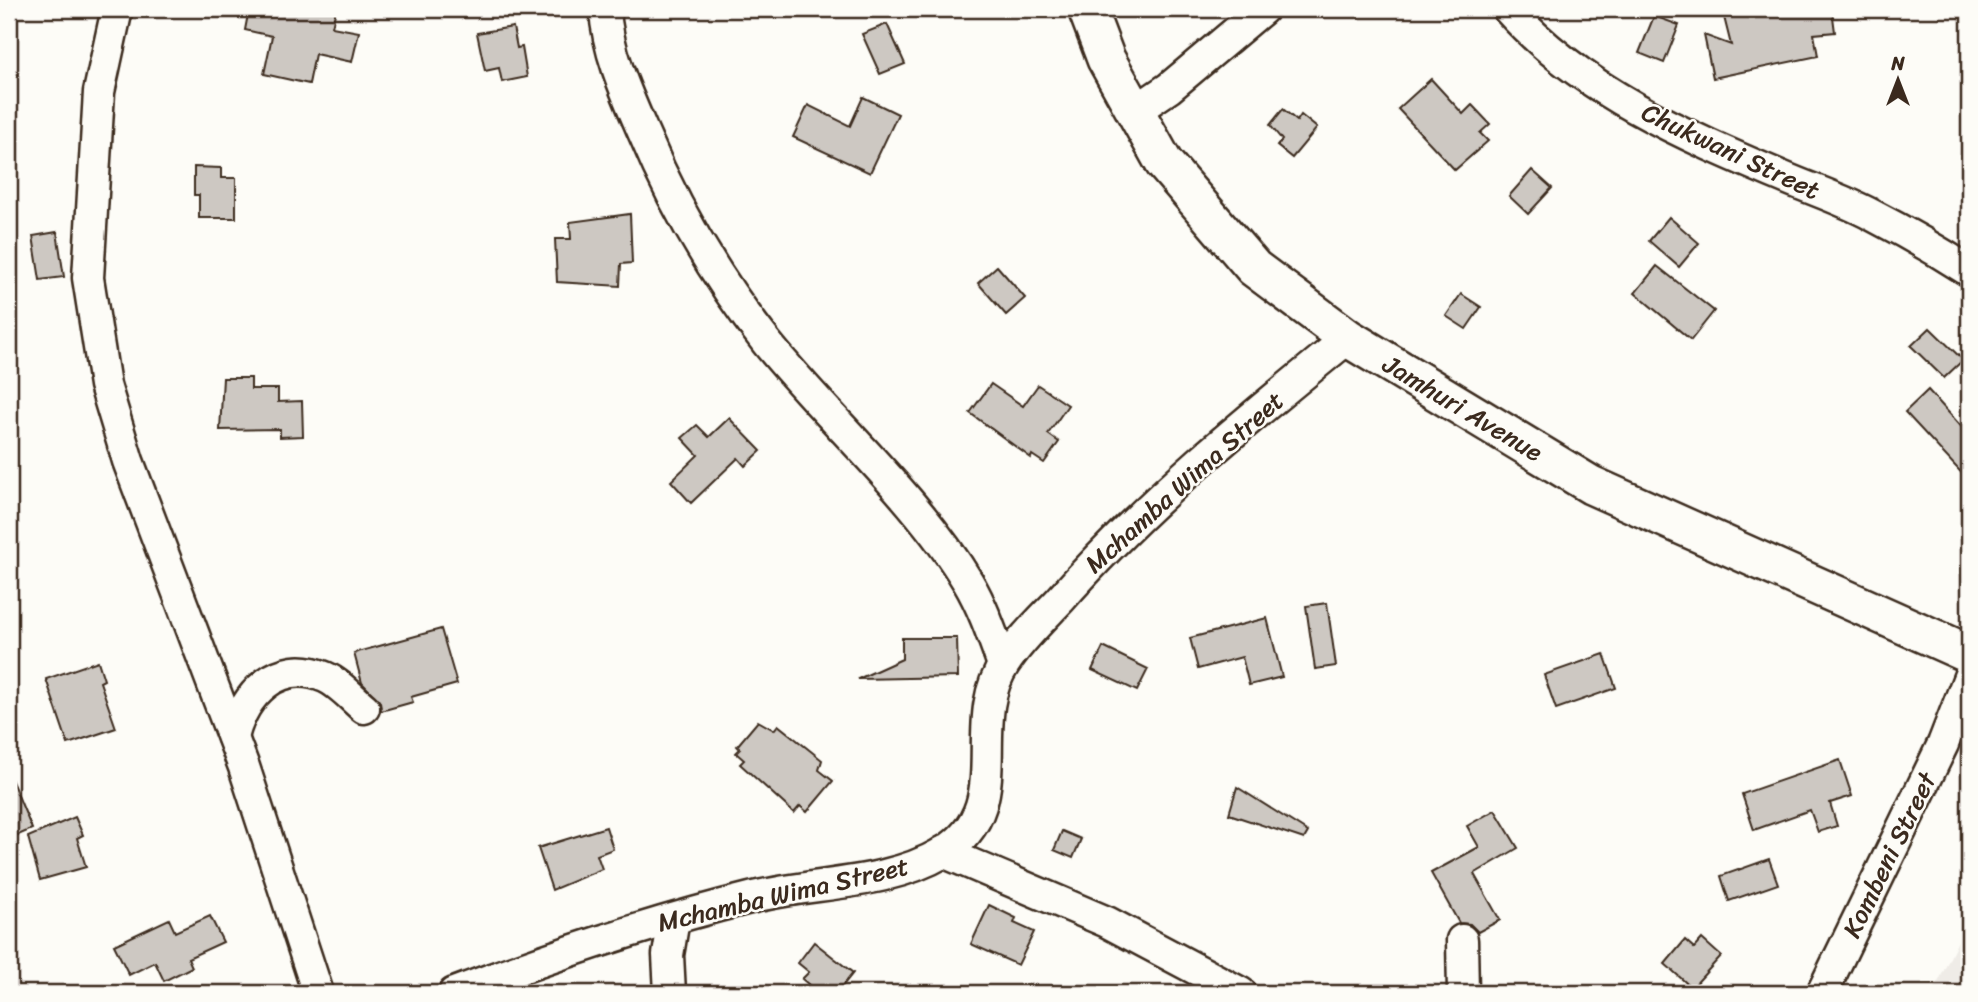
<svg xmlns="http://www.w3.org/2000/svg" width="1978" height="1002" font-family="Sriracha,sans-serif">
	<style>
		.built { fill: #efece7 }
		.building { fill: #cdc8c2; stroke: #3b2a1e; stroke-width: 2 }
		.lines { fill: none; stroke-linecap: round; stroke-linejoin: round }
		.minor-casing { stroke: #3b2a1e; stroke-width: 35 }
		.tertiary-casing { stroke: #3b2a1e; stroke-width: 42 }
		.minor { stroke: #fdfcf7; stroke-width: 30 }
		.tertiary { stroke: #fdfcf7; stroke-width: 37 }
		.labels { text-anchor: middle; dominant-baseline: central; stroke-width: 5; stroke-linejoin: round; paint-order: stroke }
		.street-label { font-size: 26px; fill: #3b2a1e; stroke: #fdfcf7 }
	</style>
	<rect width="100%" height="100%" fill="#fdfcf7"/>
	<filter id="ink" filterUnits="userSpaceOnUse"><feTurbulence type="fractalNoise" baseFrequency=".0143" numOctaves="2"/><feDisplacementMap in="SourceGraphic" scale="14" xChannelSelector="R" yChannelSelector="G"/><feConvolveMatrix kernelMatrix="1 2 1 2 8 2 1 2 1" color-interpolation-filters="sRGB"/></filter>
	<g filter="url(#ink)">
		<polygon class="built" points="1969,918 1969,993 1933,993"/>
		<g class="building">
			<polygon points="249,9 336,9 332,27 359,32 352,62 315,54 309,84 264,74 272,36 245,30"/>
			<polygon points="1722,9 1832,9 1835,32 1814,34 1818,56 1713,78 1704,35 1731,45"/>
			<polygon points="1654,16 1679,25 1664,63 1639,53"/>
			<polygon points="887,24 905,64 880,74 862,34"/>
			<polygon points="513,27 517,48 522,47 527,77 502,82 499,68 485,71 477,33"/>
			<polygon points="1431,79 1463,114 1472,105 1490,124 1480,133 1488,141 1455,170 1398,109"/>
			<polygon points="863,97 898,114 870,173 793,137 808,105 850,126"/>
			<polygon points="1283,109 1297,121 1301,115 1317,128 1292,158 1277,146 1282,140 1270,125"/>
			<polygon points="194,167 221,168 221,178 236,178 236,218 199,218 199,195 194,195"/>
			<polygon points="1532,170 1552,188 1528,214 1509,196"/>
			<polygon points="630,214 632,263 621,264 620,286 557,282 555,239 571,239 570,222"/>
			<polygon points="1669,217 1699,243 1679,267 1649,241"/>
			<polygon points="57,232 64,277 40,280 33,236"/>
			<polygon points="997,266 1025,298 1006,315 978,283"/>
			<polygon points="1657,266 1714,311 1691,340 1635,293"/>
			<polygon points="1461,294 1481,307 1466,329 1446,316"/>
			<polygon points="1930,328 1963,360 1944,378 1911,346"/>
			<polygon points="223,378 251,378 251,389 278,389 278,402 302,401 303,436 280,437 280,429 220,430"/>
			<polygon points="991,384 1023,406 1038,385 1068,405 1048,434 1059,442 1044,463 1032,455 1031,458 970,413"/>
			<polygon points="1928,390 1969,435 1969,481 1905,412"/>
			<polygon points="729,418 761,451 745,466 738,458 691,503 671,481 698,455 682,438 697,425 709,437"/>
			<polygon points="1327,603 1336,666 1315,669 1306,606"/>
			<polygon points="1267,618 1282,677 1249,685 1242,657 1198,669 1190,638"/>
			<polygon points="441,629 457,684 411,697 413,702 381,711 380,702 362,683 354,653"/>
			<polygon points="902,638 957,638 958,677 858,679 902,659"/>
			<polygon points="1103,647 1148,669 1137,691 1092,670"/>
			<polygon points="1604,654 1616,688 1556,709 1544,675"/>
			<polygon points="98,661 104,680 100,682 116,728 68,744 46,679"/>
			<polygon points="758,721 774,730 778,725 822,760 819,770 833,781 807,812 800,806 794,813 740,764 744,760 736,753 740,749 737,746"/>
			<polygon points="1840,760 1852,796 1830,803 1837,826 1818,832 1810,810 1754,830 1742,794"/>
			<polygon points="9,774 32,829 9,839"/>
			<polygon points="1237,787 1308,832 1304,839 1229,814"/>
			<polygon points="1495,810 1518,848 1474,874 1500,920 1478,932 1470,924 1459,923 1431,873 1479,847 1467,826"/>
			<polygon points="75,817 83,835 77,838 86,867 40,880 28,837"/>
			<polygon points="606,827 613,849 597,855 602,869 552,890 538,848"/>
			<polygon points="1062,831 1081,839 1073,858 1054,850"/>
			<polygon points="1769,859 1778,884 1729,901 1721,876"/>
			<polygon points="989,905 1016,918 1014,923 1034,932 1018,965 971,944"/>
			<polygon points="210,916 223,942 188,958 192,967 164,981 155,962 129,975 114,945 169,919 175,932"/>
			<polygon points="1702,939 1721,956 1692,988 1665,964 1685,940 1694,948"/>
			<polygon points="814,942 853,973 837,993 803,993 809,985 802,979 809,972 798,963"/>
		</g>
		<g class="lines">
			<defs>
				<g id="minor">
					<polyline points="117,9 99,92 88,278 105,385 128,461 244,767 318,993"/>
					<path d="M605,9c2,42 22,86 39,125 32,77 72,144 123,209 63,78 150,154 201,239 15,25 25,55 35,83"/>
					<path d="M1508,9c73,82 176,126 275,168 30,13 61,23 89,38 33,17 66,36 97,56"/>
					<polyline points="1135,111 1169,88 1263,9"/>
					<path d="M233,737c11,-42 45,-80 92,-60 14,6 27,21 39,31"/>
					<polyline points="943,852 1107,922 1241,993"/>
					<polyline points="1462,940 1463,993"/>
					<path d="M454,993c97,-37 195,-70 296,-95 62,-16 136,-12 192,-45 77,-46 21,-128 63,-190 15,-23 36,-43 55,-63 86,-98 187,-180 288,-262"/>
					<polyline points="670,993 668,955 674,919"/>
					<polyline points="1822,993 1943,744 1969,677"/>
				</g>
				<polyline id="tertiary" points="1087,9 1106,59 1164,163 1254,268 1348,338 1591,485 1969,654"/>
			</defs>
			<use href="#minor" class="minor-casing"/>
			<use href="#tertiary" class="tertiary-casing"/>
			<use href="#minor" class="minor"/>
			<use href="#tertiary" class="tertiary"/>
		</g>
	</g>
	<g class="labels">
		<g class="street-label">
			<text transform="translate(1731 151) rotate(25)">Chukwani Street</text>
			<text transform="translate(1463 408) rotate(31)">Jamhuri Avenue</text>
			<text transform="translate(1184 482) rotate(-42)">Mchamba Wima Street</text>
			<text transform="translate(1889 855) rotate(-64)">Kombeni Street</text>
			<text transform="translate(783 894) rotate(-13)">Mchamba Wima Street</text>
		</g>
	</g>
	<rect width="1978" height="1002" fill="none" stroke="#fdfcf7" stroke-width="35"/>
	<rect x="18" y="18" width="1943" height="967" fill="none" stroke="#3b2a1e" stroke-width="2.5" filter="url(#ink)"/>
	<g transform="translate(1898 80)" stroke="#fdfcf7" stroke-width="5" paint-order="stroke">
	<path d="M0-5L12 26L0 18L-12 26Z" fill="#3b2a1e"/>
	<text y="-10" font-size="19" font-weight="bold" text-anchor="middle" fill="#3b2a1e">N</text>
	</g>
</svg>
